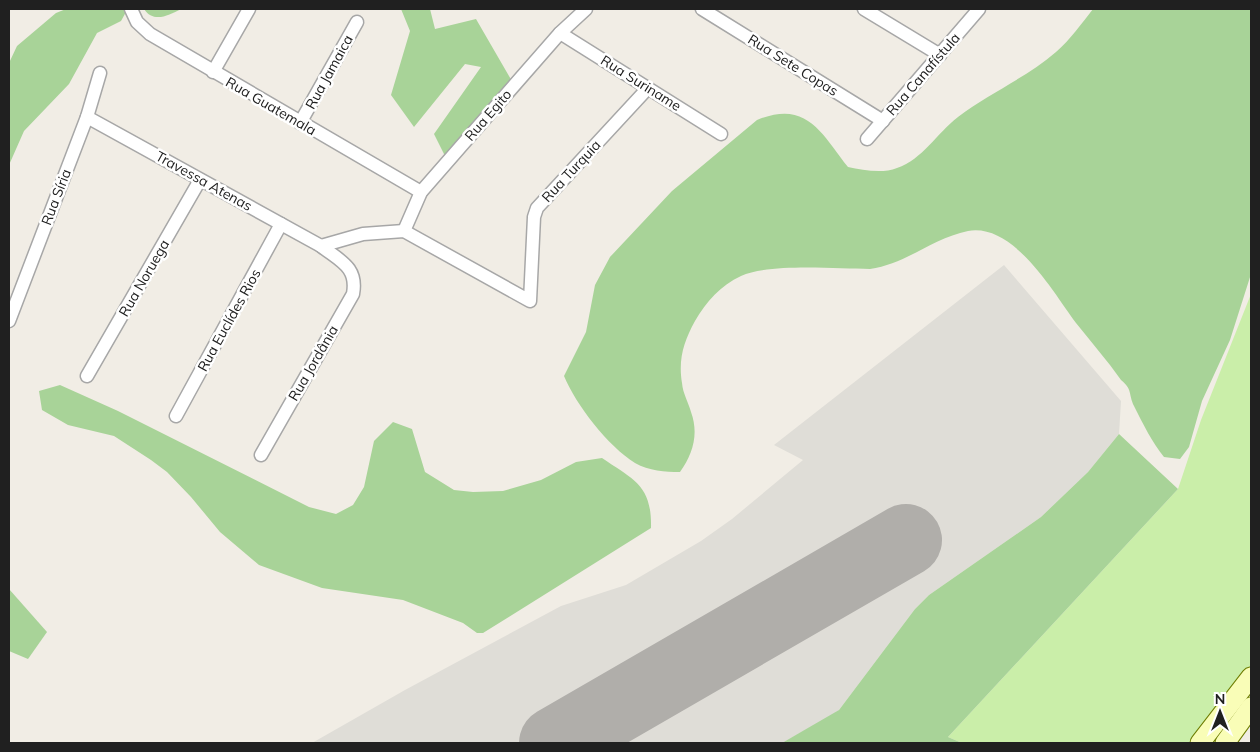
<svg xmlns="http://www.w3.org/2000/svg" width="1260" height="752" font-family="Mulish,sans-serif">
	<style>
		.airport { fill: #dfddd7 }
		.grass { fill: #caeea9 }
		.forest { fill: #a8d398 }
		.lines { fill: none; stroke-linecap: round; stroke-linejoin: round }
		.runway { stroke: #b0aeaa; stroke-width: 72 }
		.street-casing { stroke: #a7a7a7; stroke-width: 15 }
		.secondary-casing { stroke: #6e7d00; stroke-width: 21 }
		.street { stroke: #fff; stroke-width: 12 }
		.secondary { stroke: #f9fdb7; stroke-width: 19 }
		.labels { text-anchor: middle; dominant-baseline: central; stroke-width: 5; stroke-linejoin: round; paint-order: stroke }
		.street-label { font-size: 14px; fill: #202020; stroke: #fff }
	</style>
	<rect width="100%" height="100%" fill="#f1ede5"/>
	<polygon class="airport" points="1004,265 1121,401 1119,434 1088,472 1041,517 929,595 915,609 839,710 829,717 782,743 312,743 405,690 561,606 626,585 701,541 732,519 803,460 774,445"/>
	<polygon class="grass" points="1251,294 1251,673 1193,743 962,743 948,737 1178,489 1201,420"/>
	<g class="forest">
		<polygon points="66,9 124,9 126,12 121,21 97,33 69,84 24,131 9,165 9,63 17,46 56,13"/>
		<path d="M144,9h37c-13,7 -28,14 -37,0z"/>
		<polygon points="401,9 430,9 435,29 476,19 513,83 446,158 434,134 481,67 465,64 414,127 391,95 410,31"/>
		<path d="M1093,9h158v265l-21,66 -28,61 -13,46 -9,12 -16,-2c-12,-15 -21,-33 -30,-51 -6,-13 -1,-16 -13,-26 -14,-20 -30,-38 -45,-57 -23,-31 -62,-100 -108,-92 -35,7 -62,33 -98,38 -33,0 -101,-6 -129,7 -20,9 -35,26 -46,45 -11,20 -17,38 -13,62 1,11 6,18 9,29 8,22 2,42 -11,60 -15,0 -31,-1 -45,-9 -27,-17 -59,-58 -71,-87l22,-44 9,-47 15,-28 62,-66 85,-71c50,-21 65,14 91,47 15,3 34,7 49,1 26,-9 39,-34 61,-51 31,-24 68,-39 98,-65 14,-12 26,-29 37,-43z"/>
		<path d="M60,385l58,26 191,96 27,7 17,-9 11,-18 10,-46 19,-19 19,7 13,43 29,18 19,2 30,-1 38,-11 35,-18 26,-4c32,22 50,27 49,70l-168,105h-6l-14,-10 -60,-23 -81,-12 -63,-23 -39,-33 -29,-35 -24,-25 -16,-12 -37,-24 -46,-11 -26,-15 -3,-19z"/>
		<polygon points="1119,434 1178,489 948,737 962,743 782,743 839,710 915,609 929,595 1041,517 1088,472"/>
		<polygon points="9,589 47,632 28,659 9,651"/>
	</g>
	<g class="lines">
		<polyline class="runway" points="555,743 906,540"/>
		<defs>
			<g id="street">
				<polyline points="131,9 137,22 150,34 421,192"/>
				<polyline points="702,9 883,121"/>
				<polyline points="864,9 940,55"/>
				<polyline points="560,33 721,134"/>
				<polyline points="213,72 249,9"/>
				<path d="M87,117l234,129c19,15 37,21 32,48l-92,161"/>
				<polyline points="300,123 357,22"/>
				<polyline points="867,139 979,9"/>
				<polyline points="404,231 421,192 560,33 586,9"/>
				<polyline points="321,246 363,234 404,231 530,301 534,217 537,208 648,88"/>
				<polyline points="9,321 87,117 100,73"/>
				<polyline points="87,376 200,180"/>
				<polyline points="176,416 281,224"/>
			</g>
			<g id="secondary">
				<polyline points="1200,743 1251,677"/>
				<polyline points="1225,743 1251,707"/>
			</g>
		</defs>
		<use href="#street" class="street-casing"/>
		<use href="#secondary" class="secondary-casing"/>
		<use href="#street" class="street"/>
		<use href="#secondary" class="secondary"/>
	</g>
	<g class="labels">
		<g class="street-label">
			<text transform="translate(793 65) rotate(32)">Rua Sete Copas</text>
			<text transform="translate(329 72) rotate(-61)">Rua Jamaica</text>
			<text transform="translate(923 74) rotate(-49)">Rua Canafístula</text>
			<text transform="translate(641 83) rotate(32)">Rua Suriname</text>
			<text transform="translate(271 106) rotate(30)">Rua Guatemala</text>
			<text transform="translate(488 115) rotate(-49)">Rua Egito</text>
			<text transform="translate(571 171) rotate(-47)">Rua Turquia</text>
			<text transform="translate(204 181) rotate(29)">Travessa Atenas</text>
			<text transform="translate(56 197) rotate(-69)">Rua Síria</text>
			<text transform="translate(144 278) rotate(-60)">Rua Noruega</text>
			<text transform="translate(229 320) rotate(-61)">Rua Euclídes Rios</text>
			<text transform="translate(313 363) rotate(-60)">Rua Jordânia</text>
		</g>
	</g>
	<rect width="1260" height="752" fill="none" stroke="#202020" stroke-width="20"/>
	<g transform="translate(1220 712)" stroke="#ffffff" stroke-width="4" paint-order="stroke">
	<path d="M0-4L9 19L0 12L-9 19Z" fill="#202020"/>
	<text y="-8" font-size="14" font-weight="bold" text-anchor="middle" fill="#202020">N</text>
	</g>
</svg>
